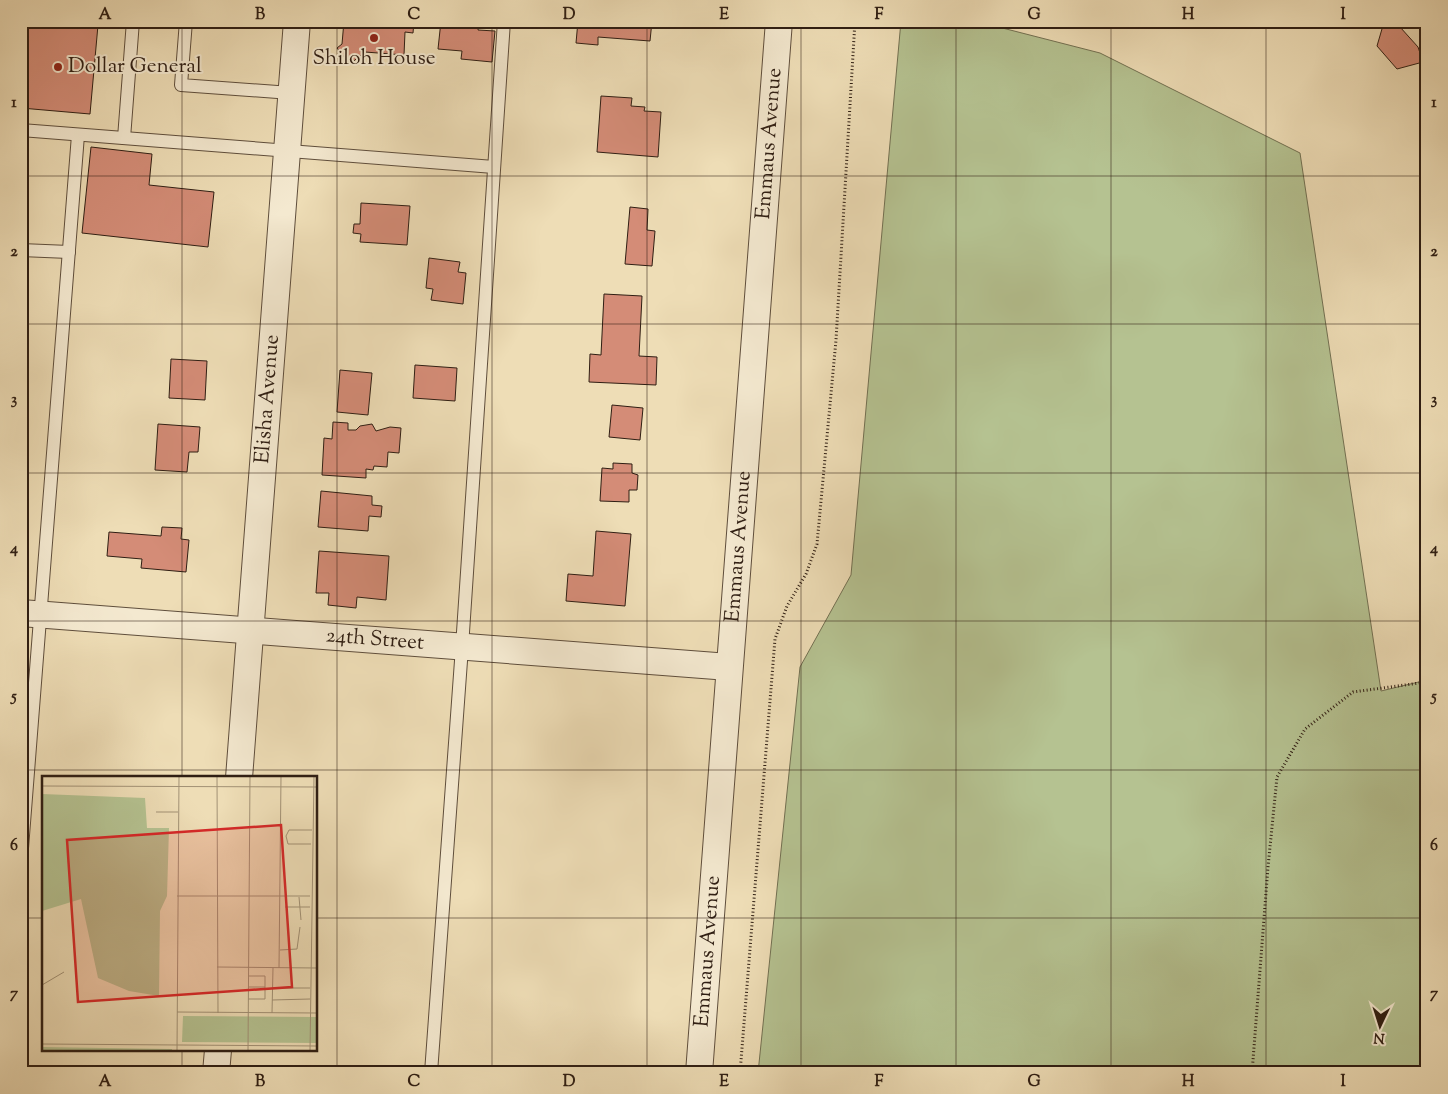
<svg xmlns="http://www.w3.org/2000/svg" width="1448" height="1094" font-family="'Sorts Mill Goudy',serif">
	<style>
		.green { fill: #b5c291; stroke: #727052 }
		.building { fill: #d48c77; stroke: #2f1e13 }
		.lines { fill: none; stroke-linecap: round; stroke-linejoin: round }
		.service-casing { stroke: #5f4e3c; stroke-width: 14 }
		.minor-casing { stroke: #5f4e3c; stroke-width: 28 }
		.path { stroke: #2f1e13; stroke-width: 3; stroke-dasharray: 1 2.5; stroke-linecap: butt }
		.service { stroke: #f4e9d0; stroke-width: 12 }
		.minor { stroke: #f4e9d0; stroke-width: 26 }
		.grid { fill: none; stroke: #2f1e13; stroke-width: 1; stroke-opacity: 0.55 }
		.poi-dot { fill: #8f2418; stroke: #f4e9d0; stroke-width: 2 }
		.labels { text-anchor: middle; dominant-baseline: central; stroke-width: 4; stroke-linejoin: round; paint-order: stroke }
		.poi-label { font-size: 21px; fill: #2f1e13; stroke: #f4e9d0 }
		.street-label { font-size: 21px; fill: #2f1e13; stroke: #f4e9d0 }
		.inset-road { fill: none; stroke: #a29175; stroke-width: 1 }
		.view { fill: #d62828; fill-opacity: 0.15; stroke: #d62828; stroke-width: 2.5 }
		.inset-edge { fill: none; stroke: #2f1e13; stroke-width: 2.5 }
		.neatline { fill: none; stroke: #2f1e13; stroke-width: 2 }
		.grid-label { font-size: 16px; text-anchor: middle; font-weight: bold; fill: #2f1e13 }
	</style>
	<rect width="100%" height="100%" fill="#eeddb6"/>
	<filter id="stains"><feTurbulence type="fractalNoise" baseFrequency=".004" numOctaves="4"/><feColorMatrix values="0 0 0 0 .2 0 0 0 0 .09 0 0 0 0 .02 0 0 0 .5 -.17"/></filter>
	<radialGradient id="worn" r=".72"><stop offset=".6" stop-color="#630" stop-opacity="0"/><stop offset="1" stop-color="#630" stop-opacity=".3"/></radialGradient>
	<polygon class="green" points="901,21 975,21 1100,53 1300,153 1381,691 1427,680 1427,1073 758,1073 800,667 851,575"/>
	<g class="building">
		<polygon points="21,21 51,21 98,25 90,114 21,108"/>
		<polygon points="344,21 414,21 413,33 405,32 404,55 365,52 350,64 337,48 342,44"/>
		<polygon points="441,21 479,21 478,30 495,31 492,62 461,59 462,51 438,49"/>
		<polygon points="578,21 652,21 650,41 598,37 598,45 576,43"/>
		<polygon points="1384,22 1400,27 1418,47 1423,62 1397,69 1377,46"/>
		<polygon points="601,96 632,98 631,106 645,107 644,111 661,112 658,157 597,152"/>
		<polygon points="91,147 152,154 149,185 214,192 208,247 82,233"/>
		<polygon points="361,203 410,206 407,245 360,242 361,234 353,233 354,224 360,224"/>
		<polygon points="630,207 648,209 647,230 655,231 652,266 625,264"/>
		<polygon points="429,258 460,262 458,272 466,273 463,304 431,300 433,289 426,288"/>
		<polygon points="21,274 28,274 21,351"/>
		<polygon points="604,294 642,296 639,356 657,357 656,385 589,382 590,354 601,355"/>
		<polygon points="171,359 207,361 205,400 169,398"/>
		<polygon points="415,365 457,368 455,401 413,398"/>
		<polygon points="340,370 372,373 368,415 337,412"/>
		<polygon points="612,405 643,408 640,440 609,437"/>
		<polygon points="333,422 348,423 348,430 356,430 360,426 372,424 376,431 390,427 401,428 399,453 388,452 387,467 374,466 373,470 366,469 366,478 322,475 324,438 332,439"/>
		<polygon points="158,424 200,427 198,452 189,452 187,472 155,470"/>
		<polygon points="613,463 632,464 632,473 638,475 637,490 629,490 629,502 600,501 602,468 613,469"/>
		<polygon points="321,491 372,496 372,505 382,506 381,517 369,516 368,531 318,527"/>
		<polygon points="162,527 182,528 181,539 189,540 186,572 141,568 142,559 107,556 109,532 161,536"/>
		<polygon points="596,531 631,534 625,606 566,601 568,574 593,576"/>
		<polygon points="319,551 389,556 386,600 357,597 356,608 328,605 329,593 316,593"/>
	</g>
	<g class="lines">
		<defs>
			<g id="service">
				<polyline points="186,21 181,85 291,93"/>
				<polyline points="21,130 494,167"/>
				<polyline points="124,138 133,21"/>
				<polyline points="21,250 69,252"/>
				<polyline points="21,861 78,135"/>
				<polyline points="431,1073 462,647 504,21"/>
			</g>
			<g id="minor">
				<path id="s1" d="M21,613l708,54"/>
				<path id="s2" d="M239,778l58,-757"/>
				<polyline points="216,1073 218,1050"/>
				<path id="s3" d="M699,1073l80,-1052"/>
			</g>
		</defs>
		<use href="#service" class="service-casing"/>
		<use href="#minor" class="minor-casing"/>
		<g class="path">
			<polyline points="740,1073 775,639 787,606 806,574 817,544 836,340 855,21"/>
			<polyline points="1252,1073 1268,867 1277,777 1305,729 1353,692 1427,682"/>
		</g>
		<use href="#service" class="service"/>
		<use href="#minor" class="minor"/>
	</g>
	<path class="grid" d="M182,21v757M337,21v1052M492,21v1052M647,21v1052M801,21v1052M956,21v1052M1111,21v1052M1266,21v1052M21,176h1406M21,324h1406M21,473h1406M21,621h1406M21,770h1406M21,918h23M316,918h1111M182,1050v23"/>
	<g class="poi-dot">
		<circle cx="374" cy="38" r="5"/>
		<circle cx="58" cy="67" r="5"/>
	</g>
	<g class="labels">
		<g class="poi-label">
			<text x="374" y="59">Shiloh House</text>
			<text x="68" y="67" text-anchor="start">Dollar General</text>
		</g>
		<g class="street-label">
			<text stroke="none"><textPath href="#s3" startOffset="932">Emmaus Avenue</textPath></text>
			<text stroke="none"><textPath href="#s2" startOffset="380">Elisha Avenue</textPath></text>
			<text stroke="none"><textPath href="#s3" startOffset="528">Emmaus Avenue</textPath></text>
			<text stroke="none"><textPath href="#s1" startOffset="355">24th Street</textPath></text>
			<text stroke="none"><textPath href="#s3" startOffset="122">Emmaus Avenue</textPath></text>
		</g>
	</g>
	<g transform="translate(42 776)">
		<rect width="275" height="275" fill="#eeddb6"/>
		<path d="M0,18l103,4 2,30h22l-2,68 -7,15 -1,85 -30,-5 -31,-13 -17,-79 -39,12zM141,240l134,1v26l-135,-1zM0,271l130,2v2h-130z" fill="#b5c291"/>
		<path class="inset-road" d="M175,0l1,237M0,10l275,1M114,36h22M269,68h-23l-2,-8 3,-6h23M135,120h133M257,121l2,23M243,131h25M238,174l17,-1 3,-22M175,191l100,1M237,192l2,-192M0,209l22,-13M206,211h17M230,212h38M206,223h17v-23h-17M230,224l38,-1M135,236l140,1M230,237l1,-45M0,268l275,2M135,275l2,-275M206,275l2,-275M268,275l4,-275"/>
		<path class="view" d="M239,49l11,162 -214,15 -11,-162z"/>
		<rect width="275" height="275" class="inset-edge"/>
	</g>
	<rect width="1448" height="1094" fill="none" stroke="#eeddb6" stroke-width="55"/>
	<g transform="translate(1380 1026) rotate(184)" stroke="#f4e9d0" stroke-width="4" paint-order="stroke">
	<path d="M0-4L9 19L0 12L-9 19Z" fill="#2f1e13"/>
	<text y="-8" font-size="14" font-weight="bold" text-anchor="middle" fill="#2f1e13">N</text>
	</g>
	<rect x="28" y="28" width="1392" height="1038" class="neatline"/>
	<g class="grid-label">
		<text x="105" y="19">A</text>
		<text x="260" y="19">B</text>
		<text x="414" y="19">C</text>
		<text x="569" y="19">D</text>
		<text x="724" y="19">E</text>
		<text x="879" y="19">F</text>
		<text x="1034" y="19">G</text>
		<text x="1188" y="19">H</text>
		<text x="1343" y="19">I</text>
		<text x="14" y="107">1</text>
		<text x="1434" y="107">1</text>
		<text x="14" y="256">2</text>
		<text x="1434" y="256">2</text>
		<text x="14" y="404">3</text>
		<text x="1434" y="404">3</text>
		<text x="14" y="553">4</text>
		<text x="1434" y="553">4</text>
		<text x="14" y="701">5</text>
		<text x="1434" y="701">5</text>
		<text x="14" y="850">6</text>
		<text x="1434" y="850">6</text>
		<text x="14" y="998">7</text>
		<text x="1434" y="998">7</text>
		<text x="105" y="1086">A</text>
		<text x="260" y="1086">B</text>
		<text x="414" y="1086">C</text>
		<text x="569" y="1086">D</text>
		<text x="724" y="1086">E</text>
		<text x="879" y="1086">F</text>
		<text x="1034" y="1086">G</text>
		<text x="1188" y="1086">H</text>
		<text x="1343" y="1086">I</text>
	</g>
	<rect width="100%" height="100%" filter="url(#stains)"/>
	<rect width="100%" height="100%" fill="url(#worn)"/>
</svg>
